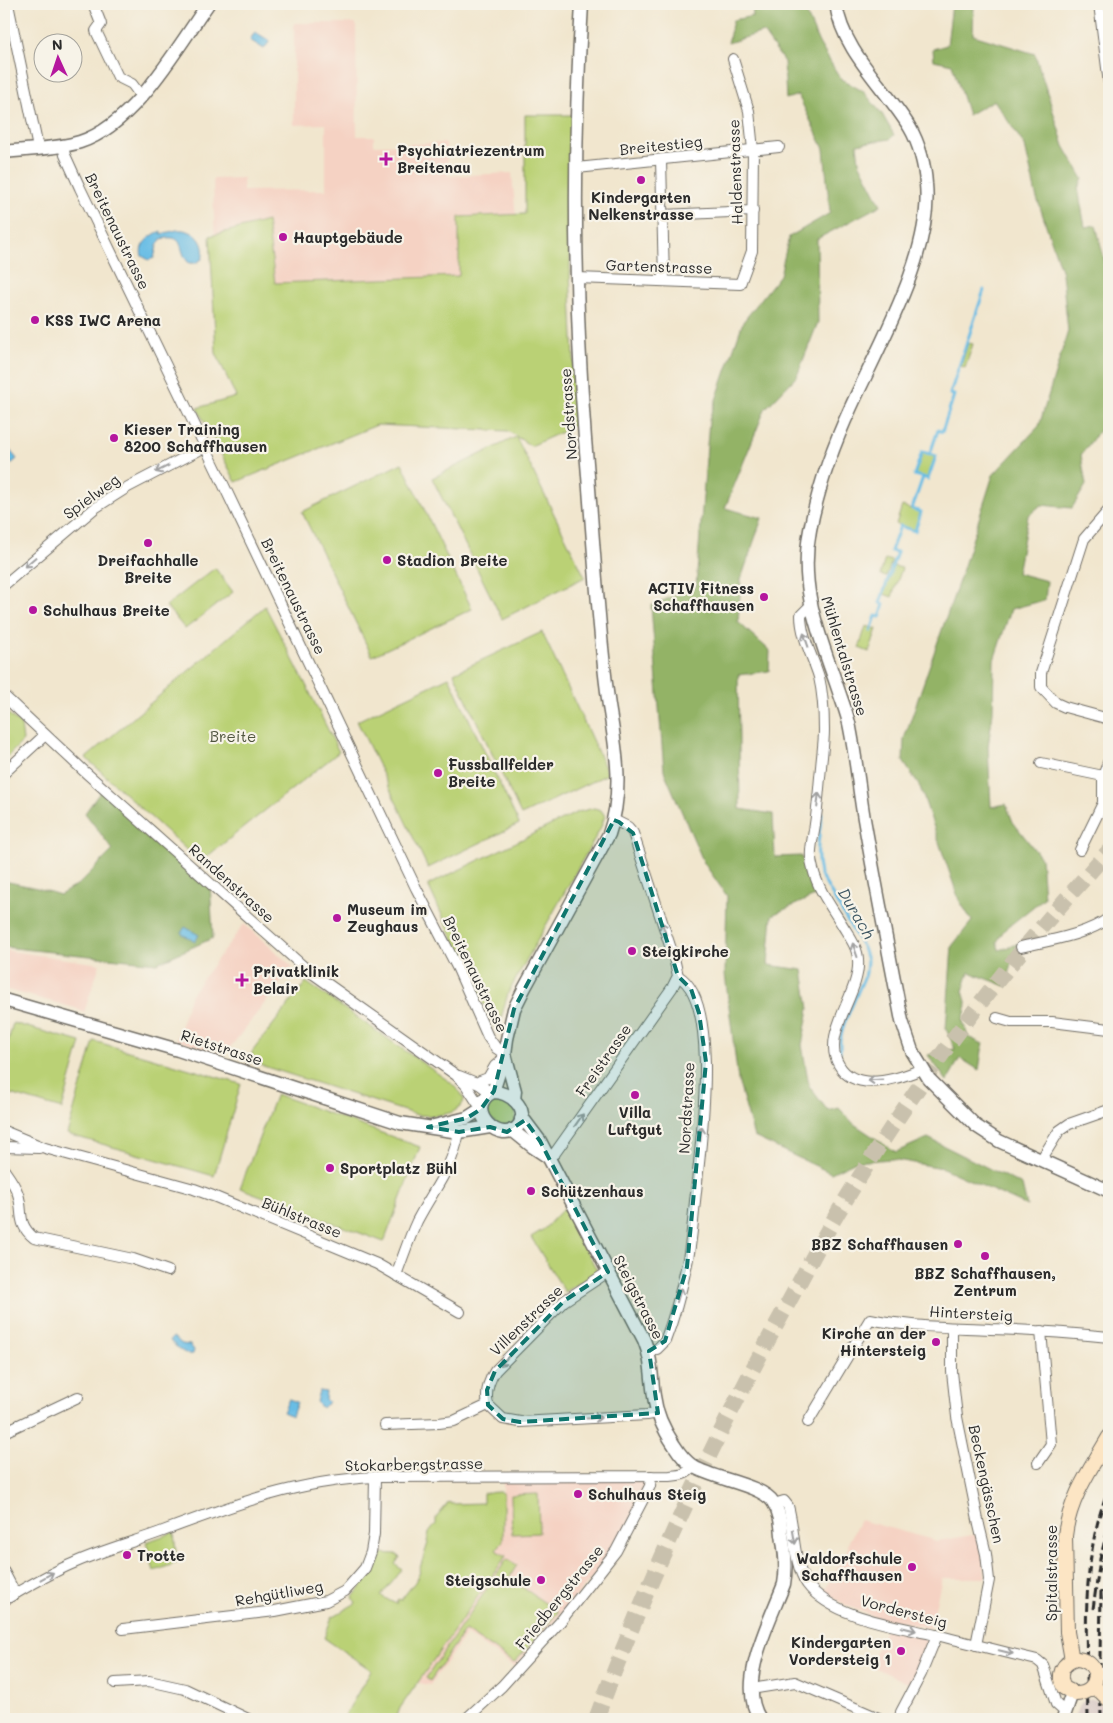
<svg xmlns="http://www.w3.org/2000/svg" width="1113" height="1723" font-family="Mali,sans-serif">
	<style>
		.built { fill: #f5d2c3 }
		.industrial { fill: #d1bfbd }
		.green { fill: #bad175; stroke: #727e50 }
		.forest { fill: #93b366; stroke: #5f6f48 }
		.water { fill: #69bde5; stroke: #4a7488 }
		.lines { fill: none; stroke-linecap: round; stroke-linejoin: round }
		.stream { stroke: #69bde5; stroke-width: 3 }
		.trunk-tunnel { stroke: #c9c1ad; stroke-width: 16; stroke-dasharray: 16 8; stroke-linecap: butt }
		.minor-casing { stroke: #706c64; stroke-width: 12 }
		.tertiary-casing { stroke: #706c64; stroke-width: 15 }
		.secondary-casing { stroke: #706c64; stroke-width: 16 }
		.minor { stroke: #fff; stroke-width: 10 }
		.tertiary { stroke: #fff; stroke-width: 12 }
		.secondary { stroke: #fce5c4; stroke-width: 14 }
		.rail { stroke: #2b2b2b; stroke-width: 3; stroke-dasharray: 8 4; stroke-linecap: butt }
		.tertiary-bridge-casing { stroke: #706c64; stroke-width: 15; stroke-linecap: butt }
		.secondary-bridge-casing { stroke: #706c64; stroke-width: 16; stroke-linecap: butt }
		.tertiary-bridge { stroke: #fff; stroke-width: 12 }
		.secondary-bridge { stroke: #fce5c4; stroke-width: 14 }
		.oneway { stroke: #a0a0a0 }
		.marked { fill: #0f766e; fill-opacity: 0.2; stroke: #0f766e; stroke-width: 4; stroke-dasharray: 10 6; stroke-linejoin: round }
		.poi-dot { fill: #b5179e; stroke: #f7f3e8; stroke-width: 2 }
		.labels { text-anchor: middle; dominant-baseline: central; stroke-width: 4.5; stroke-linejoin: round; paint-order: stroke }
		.street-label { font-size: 15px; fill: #2b2b2b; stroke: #f7f3e8 }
		.poi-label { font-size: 15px; font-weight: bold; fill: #2b2b2b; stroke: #f7f3e8; text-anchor: start }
		.park-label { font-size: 15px; fill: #4f543e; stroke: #f7f3e8 }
		.water-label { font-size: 16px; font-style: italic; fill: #3e5763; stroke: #f7f3e8 }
	</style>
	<rect width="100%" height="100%" fill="#f7f3e8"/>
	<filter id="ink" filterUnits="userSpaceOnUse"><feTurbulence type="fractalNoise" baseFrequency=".02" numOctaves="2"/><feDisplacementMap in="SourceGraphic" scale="10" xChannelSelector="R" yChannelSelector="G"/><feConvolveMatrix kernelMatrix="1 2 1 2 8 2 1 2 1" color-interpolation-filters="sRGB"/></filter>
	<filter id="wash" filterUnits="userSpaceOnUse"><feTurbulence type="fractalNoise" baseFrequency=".0096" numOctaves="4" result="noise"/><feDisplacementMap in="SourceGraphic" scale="20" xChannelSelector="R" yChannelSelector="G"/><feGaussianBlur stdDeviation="1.12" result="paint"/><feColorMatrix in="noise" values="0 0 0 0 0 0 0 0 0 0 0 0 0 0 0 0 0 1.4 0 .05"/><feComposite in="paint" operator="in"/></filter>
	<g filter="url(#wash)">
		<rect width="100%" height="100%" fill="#f1e6ce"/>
		<g class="built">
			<polygon points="294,23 356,23 357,136 374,136 374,145 446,143 448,176 512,173 517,230 481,304 258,312 215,256 213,179 243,178 243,191 326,190 326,124 294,125"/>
			<polygon points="244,924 293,967 225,1054 176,1040 191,994"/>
			<polygon points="4,950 100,964 84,1013 75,1008 4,989"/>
			<polygon points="651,1476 616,1551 514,1667 466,1634 430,1685 418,1683 505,1557 496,1550 503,1541 503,1477"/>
			<polygon points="860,1520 937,1541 979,1534 986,1578 942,1578 930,1628 872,1616 845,1605 824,1592 849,1546 847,1545"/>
			<polygon points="886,1628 933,1637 912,1685 869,1665"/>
		</g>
		<polygon class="industrial" points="1087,1699 1096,1700 1108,1711 1109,1719 1073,1719 1080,1704"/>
		<g class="green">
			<polygon points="525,115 572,115 570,272 577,425 531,446 508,431 377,425 236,482 197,408 236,397 216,353 210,236 267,221 275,283 459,276 459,217 525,214"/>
			<polygon points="968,343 973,344 965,368 961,366"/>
			<polygon points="516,437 585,577 502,619 432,478"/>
			<polygon points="923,452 935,456 928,479 915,474"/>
			<polygon points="402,463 472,609 372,656 302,512"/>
			<polygon points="902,506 920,512 915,530 896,524"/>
			<polygon points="885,559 892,561 886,577 880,575"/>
			<polygon points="893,566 902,568 892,597 884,594"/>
			<polygon points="215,568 233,592 185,629 166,606"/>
			<polygon points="265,606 305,683 339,752 200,862 86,758"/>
			<polygon points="866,626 877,629 869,652 859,648"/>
			<polygon points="542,632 608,774 521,815 454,673"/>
			<polygon points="449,677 519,824 428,868 357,721"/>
			<polygon points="4,710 21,725 23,741 4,760"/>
			<polygon points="594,808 601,810 605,816 600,829 508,993 499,1026 494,1027 428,885 578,812"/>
			<path d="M306,982l144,100 11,11 3,7c-5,17 -32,16 -47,15l-160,-51 -5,-6v-6z"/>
			<polygon points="13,1023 81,1042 62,1109 4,1092 4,1057"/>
			<polygon points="94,1041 241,1084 214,1176 67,1134"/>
			<polygon points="276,1094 420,1147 384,1242 240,1188"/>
			<polygon points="497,1098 504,1099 516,1110 515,1121 510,1126 499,1126 488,1116 487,1105 492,1099"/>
			<polygon points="564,1208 598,1272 565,1292 531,1237 544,1229"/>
			<polygon points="499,1492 503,1493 503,1541 496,1550 506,1556 400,1708 396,1719 343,1719 371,1670 324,1638 332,1617 356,1603 353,1597 372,1572 377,1553 396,1554 400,1557 395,1564 402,1570 381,1596 396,1604 398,1599 401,1600 415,1582 420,1572 419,1571 428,1543 427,1542 429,1533 436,1524 436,1518 449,1502 452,1504 483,1503 483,1493"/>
			<polygon points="538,1494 539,1533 512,1534 511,1495"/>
			<polygon points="174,1532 177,1563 154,1571 146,1542"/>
			<polygon points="507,1559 517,1565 509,1578 558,1612 533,1642 514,1663 465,1630 430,1681 426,1678"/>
		</g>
		<g class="forest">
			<polygon points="752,4 802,4 819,43 840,78 864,92 882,114 894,135 890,139 857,144 859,162 881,205 817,239 818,322 797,376 765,409 725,508 762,518 741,579 738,622 770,651 769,671 738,675 740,809 773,814 775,857 801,856 817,895 772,915 768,965 803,970 809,1009 802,1045 809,1086 828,1111 839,1108 854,1124 896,1152 928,1138 1022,1185 1027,1206 943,1168 891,1159 854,1162 831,1173 754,1137 738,1080 725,974 727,896 704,863 664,771 651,606 696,586 709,420 743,322 780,275 789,237 830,213 824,149 798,95 786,99 784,62 763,32 728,43 733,20 753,16"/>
			<polygon points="952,4 974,4 973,35 1035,54 1064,146 1083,179 1078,188 1085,227 1096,225 1109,280 1109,417 1081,455 1086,485 1072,508 1041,505 1028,516 1017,573 1047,581 1045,600 1011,609 994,660 993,712 988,746 991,807 1006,804 1013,822 1041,858 1044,898 1004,930 997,942 999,950 1017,944 1006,986 969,972 963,991 967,1005 963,1021 968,1037 983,1044 979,1070 960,1058 947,1081 928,1055 955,1049 946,1029 952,946 972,921 959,900 920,787 903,761 904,739 961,575 993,475 1039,426 1068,331 1062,273 1036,195 1025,146 994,100 968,115 952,64 934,60 933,49 947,45"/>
			<polygon points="103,788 210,883 213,938 157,963 4,947 4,881 37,888 60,895 80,883 113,850 85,813"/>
		</g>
		<g class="water">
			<polygon points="255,32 270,41 264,49 250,40"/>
			<path d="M177,230c17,-2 31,13 25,29l-6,4h-7c-12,-12 -2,-30 -28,-24l-4,7 -3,12 -5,2 -7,-4c-4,-12 9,-21 19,-25v3z"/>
			<polygon points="4,443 17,459 4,470 4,442"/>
			<polygon points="185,927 199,935 195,942 181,933"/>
			<path d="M173,1337l9,7 8,1 4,5 -1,4c-9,2 -17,-8 -23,-13z"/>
			<polygon points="319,1391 326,1392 325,1399 328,1402 322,1408 316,1402"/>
			<polygon points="289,1399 297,1402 292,1416 283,1412"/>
		</g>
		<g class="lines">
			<g class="stream">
				<polyline points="923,477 928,479 936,456 930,454"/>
				<polyline points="871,631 876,616 880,617 884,604 880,603 897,552 891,551 900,526 915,531 921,512 912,509 923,477 914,475 922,452 930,454 938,430 942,432 954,395 950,394 984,290"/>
				<path d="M822,814c-3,21 -7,40 -2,60l43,74 4,12 -1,13 -22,51 -4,16v12"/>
			</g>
		</g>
	</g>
	<g filter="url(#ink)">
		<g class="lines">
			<path class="trunk-tunnel" d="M596,1719c53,-142 117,-279 190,-412 18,-33 35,-66 54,-98 68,-113 147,-222 235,-320 12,-13 22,-26 34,-38"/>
			<defs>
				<g id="minor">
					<polyline points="8,4 38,148"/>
					<polyline points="1099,4 1109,84"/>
					<polyline points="94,6 101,24 96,31 118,77 132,84 141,96"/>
					<polyline points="63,146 65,155 80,188 216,469 416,888 458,969 488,1037 496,1048 505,1054"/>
					<polyline points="661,160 664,280"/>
					<polyline points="577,168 779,147"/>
					<polyline points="663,215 753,211"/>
					<polyline points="577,278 740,284 752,251 753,150 749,111 733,59"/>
					<polyline points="1109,510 1084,539 1041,673 1041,687 1056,703 1065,707 1109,719"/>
					<polyline points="4,585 95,508 128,487 205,447"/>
					<path d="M810,606l-9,9c0,22 12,42 18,62 4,17 5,35 5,53 0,12 -2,25 -3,37 -2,19 -3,38 -6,57 -2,15 -7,30 -2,45 5,21 19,39 30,57 6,10 15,22 15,34 3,33 -38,75 -19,105 16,28 59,14 83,4"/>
					<polyline points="4,696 84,771 305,968 456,1075 466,1085 477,1102 481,1105"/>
					<polyline points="1041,763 1103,776"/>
					<polyline points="4,773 45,735"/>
					<polyline points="1080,850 1103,803 1103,776 1109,760"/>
					<path d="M1021,947c26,-6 66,-12 88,-29"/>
					<polyline points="997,1018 1011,1022 1052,1022 1109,1029"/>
					<polyline points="459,1076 479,1084 491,1093"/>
					<polyline points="479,1084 480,1081 488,1078 495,1066 502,1060"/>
					<polyline points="4,1131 45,1148 194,1189 213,1196 377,1264 460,1312"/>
					<polyline points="4,1147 39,1148"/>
					<polyline points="548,1157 555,1153 672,988 678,976 674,958 633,833 628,827 614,820"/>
					<polyline points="1041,1160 1059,1131 1069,1124 1109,1110"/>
					<path d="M4,1170c5,7 11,15 14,24 6,19 -2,29 16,44l99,21 35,12"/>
					<path d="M608,1272l-44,29 -69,70c-7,11 -10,21 -7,34l15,14 17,3 127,-7 11,-2"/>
					<path d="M396,1275c7,-18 13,-37 21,-54 17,-33 35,-51 42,-89"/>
					<polyline points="952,1328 952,1372 957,1417 979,1525 986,1554 989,1580 976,1645"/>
					<path d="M649,1351l8,-2 8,-8c9,-23 16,-49 21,-73 6,-24 7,-51 10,-76 4,-44 26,-192 -18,-216"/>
					<path d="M808,1422l62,-103c39,8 80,8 120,10 40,1 80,4 119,8"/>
					<polyline points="385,1425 439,1423 454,1421 488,1405"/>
					<polyline points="4,1432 78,1397"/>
					<polyline points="1038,1463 1051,1444 1041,1331"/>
					<path d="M774,1504l10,-3 4,5c7,24 5,58 19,78 25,34 91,42 129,51 34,8 67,17 101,25l6,5 13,39 9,8"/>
					<polyline points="4,1572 15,1593"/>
					<path d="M4,1600c23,-13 46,-27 70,-37 29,-13 60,-21 89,-32 69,-26 137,-51 212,-54l295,-1c10,-1 16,-1 23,-9"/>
					<polyline points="123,1629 275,1611 326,1601 345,1591 365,1568 371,1552 374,1534 375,1477"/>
					<polyline points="115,1683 149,1681 185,1689 248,1719"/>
					<polyline points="751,1689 795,1682 881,1719"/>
					<polyline points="466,1719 502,1686 560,1622 616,1551 650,1486 651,1476"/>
					<polyline points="900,1719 901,1712 921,1674 937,1635"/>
				</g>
				<g id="tertiary">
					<path d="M836,4c6,47 50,84 74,124 9,15 15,38 16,56 7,69 -47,161 -75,223 -18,39 -33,81 -41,123 -12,60 11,108 29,162 4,12 9,24 11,36 6,30 9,61 14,91 12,68 25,135 38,202l10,30 17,28 47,47 23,15 110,50"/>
					<path d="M4,152c23,-3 54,-3 76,-10 54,-17 97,-94 128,-138"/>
					<polyline points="4,1000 178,1050 400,1123 459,1132 490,1127"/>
					<polyline points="505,1054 515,1091 514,1100"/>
					<path d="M493,1092l12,-38 2,-15 7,-30 10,-20 85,-155c15,-43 7,-85 0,-128 -3,-20 -5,-39 -7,-59 -7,-69 -11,-139 -17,-208 -11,-145 -12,-291 -3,-435"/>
					<path d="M493,1092c16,-1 37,17 26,33 -17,23 -58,-16 -26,-33z"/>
					<path d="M521,1119l4,2 15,20 104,199c8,19 7,36 10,56 2,17 10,34 20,49 5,8 12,17 20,22 20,12 68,18 79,35 7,10 8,22 9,33 3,17 5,32 2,49 -14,37 -48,99 -24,135"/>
					<polyline points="434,1126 467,1118 481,1109"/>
					<polyline points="512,1130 533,1147 548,1157"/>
					<polyline points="1063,1719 1072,1693"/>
				</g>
				<g id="secondary">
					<path d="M1072,1660l-5,-28 -2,-96c4,-37 26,-68 44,-99"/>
					<path d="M1076,1694l-12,-6c-7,-13 -2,-26 13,-29"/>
				</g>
			</defs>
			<use href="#minor" class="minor-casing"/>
			<use href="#tertiary" class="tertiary-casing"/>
			<use href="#secondary" class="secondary-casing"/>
			<use href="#minor" class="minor"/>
			<use href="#tertiary" class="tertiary"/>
			<use href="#secondary" class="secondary"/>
			<g class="rail">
				<polyline points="1104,1600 1109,1579"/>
				<polyline points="1093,1609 1100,1559 1109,1525"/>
				<polyline points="1107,1642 1109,1615"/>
				<path d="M1088,1719c-1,-78 -9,-157 21,-231"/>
				<polyline points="1101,1719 1100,1658 1101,1591"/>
			</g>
			<defs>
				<polyline id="tertiary-bridge" points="1096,1675 1109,1670"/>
				<g id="secondary-bridge">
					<polyline points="1093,1687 1101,1692 1109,1700"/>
					<path d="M1076,1694c25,0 27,-32 1,-35"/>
				</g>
			</defs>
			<use href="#tertiary-bridge" class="tertiary-bridge-casing"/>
			<use href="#secondary-bridge" class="secondary-bridge-casing"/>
			<use href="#tertiary-bridge" class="tertiary-bridge"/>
			<use href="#secondary-bridge" class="secondary-bridge"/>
		</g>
		<defs><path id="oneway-shaft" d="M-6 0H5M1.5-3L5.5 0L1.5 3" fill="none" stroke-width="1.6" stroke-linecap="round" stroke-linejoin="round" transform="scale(1.25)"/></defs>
		<g class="oneway">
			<use href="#oneway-shaft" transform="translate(162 469) rotate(153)"/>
			<use href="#oneway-shaft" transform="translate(30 562) rotate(139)"/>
			<use href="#oneway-shaft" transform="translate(806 640) rotate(-109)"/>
			<use href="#oneway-shaft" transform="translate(818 800) rotate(-84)"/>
			<use href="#oneway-shaft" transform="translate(664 929) rotate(-109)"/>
			<use href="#oneway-shaft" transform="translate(855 950) rotate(-109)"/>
			<use href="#oneway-shaft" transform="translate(875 1080) rotate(177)"/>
			<use href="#oneway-shaft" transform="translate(579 1120) rotate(-55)"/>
			<use href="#oneway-shaft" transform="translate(701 1134) rotate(-85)"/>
			<use href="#oneway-shaft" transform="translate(679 1295) rotate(-74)"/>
			<use href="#oneway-shaft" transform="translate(505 1360) rotate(134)"/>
			<use href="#oneway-shaft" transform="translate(594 1418) rotate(-3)"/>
			<use href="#oneway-shaft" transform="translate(794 1537) rotate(80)"/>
			<use href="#oneway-shaft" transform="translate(47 1576) rotate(-29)"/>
			<use href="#oneway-shaft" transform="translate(909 1629) rotate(13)"/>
			<use href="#oneway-shaft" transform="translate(1006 1652) rotate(14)"/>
		</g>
	</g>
	<path class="marked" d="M614,820l5,2 14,11 45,143 13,13 8,24 7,49 -19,205 -22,74 -16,10 9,62 -138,9 -17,-3 -15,-14 -1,-15 8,-19 69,-70 44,-29 -68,-131 -15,-21 -18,12 -17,-5 -31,5 -31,-5 39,-9 14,-9 13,-18 20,-82z"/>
	<g class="poi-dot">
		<path d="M383.5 151.5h5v5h5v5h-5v5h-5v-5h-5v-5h5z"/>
		<circle cx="641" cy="180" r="5"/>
		<circle cx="283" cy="237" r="5"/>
		<circle cx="35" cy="320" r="5"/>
		<circle cx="114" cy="438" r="5"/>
		<circle cx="148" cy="543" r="5"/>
		<circle cx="387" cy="560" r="5"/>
		<circle cx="764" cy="597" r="5"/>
		<circle cx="33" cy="610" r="5"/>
		<circle cx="438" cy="773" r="5"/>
		<circle cx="337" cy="918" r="5"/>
		<circle cx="632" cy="951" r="5"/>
		<path d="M239.5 972.5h5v5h5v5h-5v5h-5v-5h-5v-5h5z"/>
		<circle cx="635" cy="1095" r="5"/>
		<circle cx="330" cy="1168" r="5"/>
		<circle cx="531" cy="1191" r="5"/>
		<circle cx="958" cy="1244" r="5"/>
		<circle cx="985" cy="1256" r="5"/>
		<circle cx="936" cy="1342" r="5"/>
		<circle cx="578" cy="1494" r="5"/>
		<circle cx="127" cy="1555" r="5"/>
		<circle cx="912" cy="1567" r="5"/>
		<circle cx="541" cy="1580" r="5"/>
		<circle cx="901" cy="1651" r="5"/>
	</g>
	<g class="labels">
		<g class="street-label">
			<text transform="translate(661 145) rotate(-6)">Breitestieg</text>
			<text transform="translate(735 172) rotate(-92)">Haldenstrasse</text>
			<text transform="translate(118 231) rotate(64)">Breitenaustrasse</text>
			<text transform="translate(659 266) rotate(2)">Gartenstrasse</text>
			<text transform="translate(568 414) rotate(-94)">Nordstrasse</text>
			<text transform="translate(91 496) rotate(-36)">Spielweg</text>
			<text transform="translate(294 596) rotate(64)">Breitenaustrasse</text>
			<text transform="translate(845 656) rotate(73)">Mühlentalstrasse</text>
			<text transform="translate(232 883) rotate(42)">Randenstrasse</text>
			<text transform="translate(476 974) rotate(64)">Breitenaustrasse</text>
			<text transform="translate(222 1047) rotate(18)">Rietstrasse</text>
			<text transform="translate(603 1060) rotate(-55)">Freistrasse</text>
			<text transform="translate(686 1108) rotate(-87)">Nordstrasse</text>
			<text transform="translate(302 1217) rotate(22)">Bühlstrasse</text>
			<text transform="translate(639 1297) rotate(63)">Steigstrasse</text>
			<text transform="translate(971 1313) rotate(3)">Hintersteig</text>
			<text transform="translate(526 1320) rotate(-44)">Villenstrasse</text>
			<text transform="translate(414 1464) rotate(-1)">Stokarbergstrasse</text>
			<text transform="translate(987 1484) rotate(78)">Beckengässchen</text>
			<text transform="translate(1051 1573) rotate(-90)">Spitalstrasse</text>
			<text transform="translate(279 1593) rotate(-10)">Rehgütliweg</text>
			<text transform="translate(559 1597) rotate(-51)">Friedbergstrasse</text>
			<text transform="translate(904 1611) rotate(15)">Vordersteig</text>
		</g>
		<g class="poi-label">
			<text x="397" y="150">Psychiatriezentrum<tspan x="397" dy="17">Breitenau</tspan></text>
			<text x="641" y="197" text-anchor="middle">Kindergarten<tspan x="641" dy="17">Nelkenstrasse</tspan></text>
			<text x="293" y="237">Hauptgebäude</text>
			<text x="45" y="320">KSS IWC Arena</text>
			<text x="124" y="429">Kieser Training<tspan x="124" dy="17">8200 Schaffhausen</tspan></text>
			<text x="148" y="560" text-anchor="middle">Dreifachhalle<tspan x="148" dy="17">Breite</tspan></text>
			<text x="397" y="560">Stadion Breite</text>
			<text x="754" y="588" text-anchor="end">ACTIV Fitness<tspan x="754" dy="17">Schaffhausen</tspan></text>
			<text x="43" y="610">Schulhaus Breite</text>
			<text x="448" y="764">Fussballfelder<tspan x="448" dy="17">Breite</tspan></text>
			<text x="347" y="909">Museum im<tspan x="347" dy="17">Zeughaus</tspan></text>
			<text x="642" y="951">Steigkirche</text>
			<text x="253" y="971">Privatklinik<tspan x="253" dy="17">Belair</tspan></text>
			<text x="635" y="1112" text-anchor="middle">Villa<tspan x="635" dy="17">Luftgut</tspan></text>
			<text x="340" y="1168">Sportplatz Bühl</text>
			<text x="541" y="1191">Schützenhaus</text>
			<text x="948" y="1244" text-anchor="end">BBZ Schaffhausen</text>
			<text x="985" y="1273" text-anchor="middle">BBZ Schaffhausen,<tspan x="985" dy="17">Zentrum</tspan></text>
			<text x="926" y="1333" text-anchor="end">Kirche an der<tspan x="926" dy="17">Hintersteig</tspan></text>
			<text x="588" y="1494">Schulhaus Steig</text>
			<text x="137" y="1555">Trotte</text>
			<text x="902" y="1558" text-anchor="end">Waldorfschule<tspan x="902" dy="17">Schaffhausen</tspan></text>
			<text x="531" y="1580" text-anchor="end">Steigschule</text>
			<text x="891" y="1642" text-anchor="end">Kindergarten<tspan x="891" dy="17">Vordersteig 1</tspan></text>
		</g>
		<g class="park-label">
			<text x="233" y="736">Breite</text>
		</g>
		<g class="water-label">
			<text transform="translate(857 913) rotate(60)">Durach</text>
		</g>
	</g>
	<rect width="1113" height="1723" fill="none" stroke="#f7f3e8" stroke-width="20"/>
	<g transform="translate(58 58) rotate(357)"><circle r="24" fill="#f7f3e8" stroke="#a5a39c"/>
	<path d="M0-4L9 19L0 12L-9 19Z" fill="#b5179e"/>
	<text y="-8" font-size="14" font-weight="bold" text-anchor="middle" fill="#2b2b2b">N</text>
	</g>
</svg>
